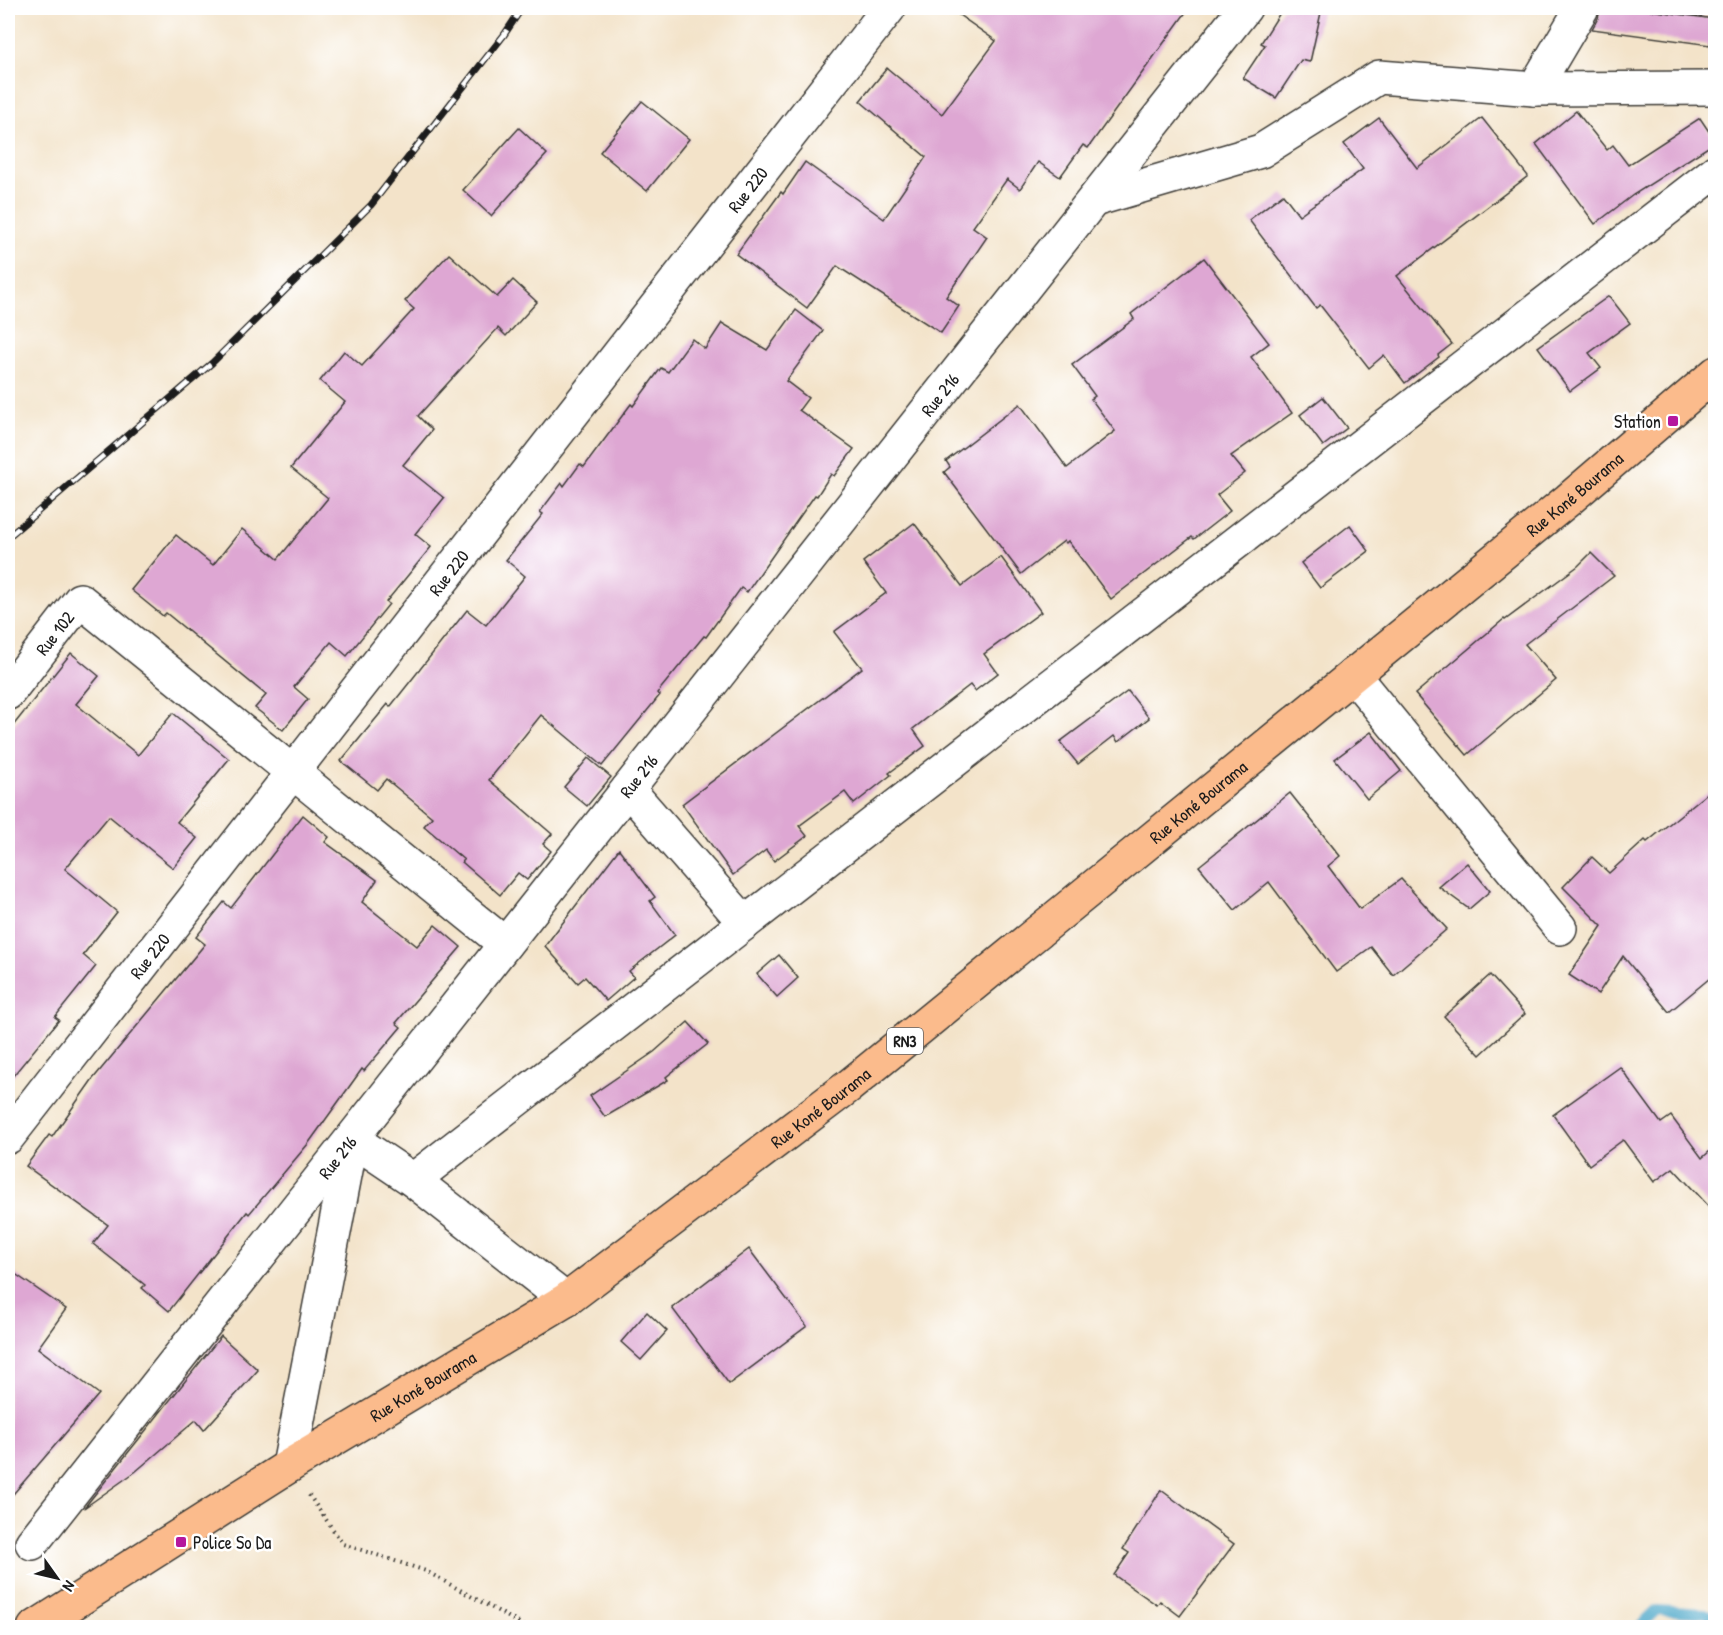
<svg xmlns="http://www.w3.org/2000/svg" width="1723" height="1635" font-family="'Patrick Hand',sans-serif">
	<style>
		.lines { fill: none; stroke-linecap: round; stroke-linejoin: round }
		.stream { stroke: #49a6c7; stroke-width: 10 }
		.building { fill: #dea7d3 }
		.street-casing { stroke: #3c3a36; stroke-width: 36 }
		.highway-casing { stroke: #3c3a36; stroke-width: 36 }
		.path { stroke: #3c3a36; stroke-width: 4; stroke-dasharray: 1.5 4.5; stroke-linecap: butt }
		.street { stroke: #fff; stroke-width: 33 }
		.highway { stroke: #fbbb8c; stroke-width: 33 }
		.rail-casing { stroke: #1c1c1c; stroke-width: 7 }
		.rail { stroke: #fff; stroke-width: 4.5; stroke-dasharray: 14; stroke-linecap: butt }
		.poi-dot { fill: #b5179e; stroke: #fff; stroke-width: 2 }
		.labels { text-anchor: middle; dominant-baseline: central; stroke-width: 5; stroke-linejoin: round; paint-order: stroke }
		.shield { fill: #fff; stroke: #606060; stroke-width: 1.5 }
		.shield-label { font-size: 16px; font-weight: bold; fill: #1c1c1c }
		.street-label { font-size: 18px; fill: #1c1c1c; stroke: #fff }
		.poi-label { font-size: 18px; fill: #1c1c1c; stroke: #fff; text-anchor: end }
	</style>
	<rect width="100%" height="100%" fill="#fff"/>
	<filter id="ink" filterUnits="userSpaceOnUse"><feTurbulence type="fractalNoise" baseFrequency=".0167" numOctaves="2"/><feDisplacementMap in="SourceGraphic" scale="12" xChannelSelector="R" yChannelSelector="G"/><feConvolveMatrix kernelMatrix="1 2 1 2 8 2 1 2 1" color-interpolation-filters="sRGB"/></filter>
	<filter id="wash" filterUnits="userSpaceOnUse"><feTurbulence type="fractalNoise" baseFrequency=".008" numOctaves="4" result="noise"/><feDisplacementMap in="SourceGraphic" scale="24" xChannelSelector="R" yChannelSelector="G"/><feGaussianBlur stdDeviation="1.35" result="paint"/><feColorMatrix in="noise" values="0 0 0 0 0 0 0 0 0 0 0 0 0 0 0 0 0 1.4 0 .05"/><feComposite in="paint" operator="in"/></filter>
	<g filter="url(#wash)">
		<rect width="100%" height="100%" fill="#f3e3c9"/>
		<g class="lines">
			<polyline class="stream" points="1638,1628 1657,1610 1705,1613 1716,1618"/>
		</g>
		<g id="blocks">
			<g class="building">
				<polygon points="949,8 1189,8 1088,148 1083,145 1060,177 1038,162 1020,189 1007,179 973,227 987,237 946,297 959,306 941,333 837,266 807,308 736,254 781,192 783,194 805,162 884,219 926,157 860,101 887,68 942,114 996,41"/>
				<polygon points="1283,8 1322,8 1310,62 1301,60 1276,98 1243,78 1265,45 1261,43"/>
				<polygon points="1601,8 1635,8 1714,19 1710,45 1592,29 1598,18"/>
				<polygon points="642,101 689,139 647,191 600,152"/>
				<polygon points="1576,111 1607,150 1613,145 1628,165 1700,118 1716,142 1633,195 1595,224 1536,144"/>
				<polygon points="1379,118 1417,168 1482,118 1528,176 1397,276 1452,344 1438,355 1439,357 1405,383 1384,355 1369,368 1320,305 1316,308 1249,220 1283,194 1299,215 1363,169 1344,144"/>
				<polygon points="519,128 547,154 491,216 463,190"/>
				<polygon points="449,254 497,297 513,280 537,302 506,336 498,328 418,416 432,430 403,465 444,498 415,534 431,547 386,602 389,604 347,656 331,642 294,687 308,699 283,730 255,708 266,695 166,613 163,616 131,590 176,535 213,565 242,529 278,559 328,498 291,468 345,402 320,381 344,351 362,366 414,309 405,301"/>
				<polygon points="1204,258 1269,343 1251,357 1292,413 1231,456 1245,473 1217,495 1230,511 1194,539 1192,537 1111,599 1068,541 1066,543 1064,541 1021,574 944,472 950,467 946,461 1020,404 1067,468 1115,431 1091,399 1095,396 1072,365 1134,319 1131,314"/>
				<polygon points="1609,296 1630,323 1589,353 1601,368 1570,391 1538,347"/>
				<polygon points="796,310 823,331 786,381 808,398 799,410 854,449 834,476 831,474 817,496 815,495 747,592 741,588 706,637 704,636 657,693 660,695 602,766 541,715 489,780 552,834 543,844 551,851 527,880 518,873 500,895 462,862 464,860 424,826 432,817 386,779 377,790 341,761 388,704 390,707 467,610 486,625 525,576 506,560 543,514 540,512 562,483 564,486 580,464 584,467 631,404 633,406 661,368 668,372 692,339 705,349 722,323 767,350"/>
				<polygon points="1323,397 1347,428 1323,446 1300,415"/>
				<polygon points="914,523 962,586 1001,557 1041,612 984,654 998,673 975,691 970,685 913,729 925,746 889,773 891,775 854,804 845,792 799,826 807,836 774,861 766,850 733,875 682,804 862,668 834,632 886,593 863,562"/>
				<polygon points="1350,525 1369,551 1320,588 1301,563"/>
				<polygon points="1591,553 1614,576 1525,644 1556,680 1467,755 1415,694 1504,619 1505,620 1578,566"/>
				<polygon points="71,653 99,676 76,704 138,755 173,713 229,759 177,822 197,838 173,868 109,816 65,869 117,912 83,955 96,966 55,1017 59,1020 8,1082 8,732"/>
				<polygon points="1128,691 1149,718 1118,742 1114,736 1078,764 1060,742"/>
				<polygon points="1371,732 1401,771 1367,799 1335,759"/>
				<polygon points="588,758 611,777 587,806 564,787"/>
				<polygon points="1716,786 1716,973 1669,1012 1623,956 1598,994 1569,975 1602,926 1563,887 1592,857 1609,873 1645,840 1647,842"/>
				<polygon points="1290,793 1340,856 1328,866 1360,909 1401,879 1447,929 1393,975 1371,947 1336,972 1269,882 1235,910 1199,866"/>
				<polygon points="303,815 329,837 325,842 377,880 362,902 417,946 435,925 461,947 396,1023 401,1027 364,1071 362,1069 308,1144 249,1214 247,1212 169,1311 142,1288 145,1285 93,1244 108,1225 26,1166 49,1135 52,1137 92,1080 205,944 196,937 224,902 231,908"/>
				<polygon points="619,849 655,897 650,901 675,935 629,971 634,977 606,1001 585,977 578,983 545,946"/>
				<polygon points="1467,863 1490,891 1469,909 1439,887"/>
				<polygon points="779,955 798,978 777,997 757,974"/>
				<polygon points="1490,975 1525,1014 1480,1055 1444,1016"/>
				<polygon points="688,1022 708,1044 666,1077 668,1080 605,1117 590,1096 654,1052"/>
				<polygon points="1620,1067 1661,1123 1671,1116 1702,1158 1716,1146 1716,1214 1673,1168 1654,1182 1623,1140 1589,1165 1553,1115"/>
				<polygon points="749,1249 807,1326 729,1384 672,1308"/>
				<polygon points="8,1269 66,1309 38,1348 99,1394 8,1500"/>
				<polygon points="647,1312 667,1331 641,1360 621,1342"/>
				<polygon points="221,1336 258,1370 204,1430 196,1420 135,1472 84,1508"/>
				<polygon points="1161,1490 1234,1544 1180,1616 1160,1601 1157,1605 1114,1575 1129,1553 1123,1549"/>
			</g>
		</g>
	</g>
	<g filter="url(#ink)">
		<use href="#blocks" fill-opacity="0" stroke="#3c3a36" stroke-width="1.5"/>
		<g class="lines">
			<defs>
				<g id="street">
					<polyline points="1534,89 1582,8"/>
					<polyline points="1094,200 1261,151 1379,77 1534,89 1716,88"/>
					<polyline points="1353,675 1560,928"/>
					<path id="s1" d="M8,693l72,-93 425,344"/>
					<polyline points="628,789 745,923"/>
					<path id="s2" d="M8,1137l881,-1129"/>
					<polyline points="413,1180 1716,171"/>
					<polyline points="289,1466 352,1139 413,1180 566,1300"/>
					<path id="s3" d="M32,1543l1213,-1535"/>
				</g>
				<g id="highway">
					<path id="s4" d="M34,1628l255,-162 277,-166 283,-214 719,-586 148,-127"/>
				</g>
			</defs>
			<use href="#street" class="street-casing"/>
			<use href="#highway" class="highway-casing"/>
			<polyline class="path" points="309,1495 343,1544 426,1571 528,1628"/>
			<use href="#street" class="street"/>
			<use href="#highway" class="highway"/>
			<defs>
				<polyline id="rail" points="8,537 212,363 371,205 504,35 522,8"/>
			</defs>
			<use href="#rail" class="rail-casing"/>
			<use href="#rail" class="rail"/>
		</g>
	</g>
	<g class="poi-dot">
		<rect x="1667" y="415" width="12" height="12" rx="3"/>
		<rect x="175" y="1536" width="12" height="12" rx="3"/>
	</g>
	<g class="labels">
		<rect class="shield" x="887" y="1028" width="36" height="26" rx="4.5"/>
		<g class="shield-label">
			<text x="905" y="1041">RN3</text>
		</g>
		<g class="street-label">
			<text stroke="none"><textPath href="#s2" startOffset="1202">Rue 220</textPath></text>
			<text stroke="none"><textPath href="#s3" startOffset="1464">Rue 216</textPath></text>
			<text stroke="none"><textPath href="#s4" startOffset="1916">Rue Koné Bourama</textPath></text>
			<text stroke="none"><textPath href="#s2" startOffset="716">Rue 220</textPath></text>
			<text stroke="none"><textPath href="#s1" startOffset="76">Rue 102</textPath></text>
			<text stroke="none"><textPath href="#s3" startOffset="978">Rue 216</textPath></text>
			<text stroke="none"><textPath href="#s4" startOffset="1430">Rue Koné Bourama</textPath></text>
			<text stroke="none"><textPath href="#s2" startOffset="230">Rue 220</textPath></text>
			<text stroke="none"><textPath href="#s4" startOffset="944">Rue Koné Bourama</textPath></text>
			<text stroke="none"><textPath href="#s3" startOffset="492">Rue 216</textPath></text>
			<text stroke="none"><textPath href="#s4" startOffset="458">Rue Koné Bourama</textPath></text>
		</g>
		<g class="poi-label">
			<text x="1661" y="421">Station</text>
			<text x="193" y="1542" text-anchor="start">Police So Da</text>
		</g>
	</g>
	<rect width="1723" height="1635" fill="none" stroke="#fff" stroke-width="30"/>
	<g transform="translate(57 1578) rotate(124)" stroke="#ffffff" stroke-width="4.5" paint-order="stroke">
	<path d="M0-4.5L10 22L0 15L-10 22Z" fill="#1c1c1c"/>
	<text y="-9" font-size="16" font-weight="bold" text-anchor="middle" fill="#1c1c1c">N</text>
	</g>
</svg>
